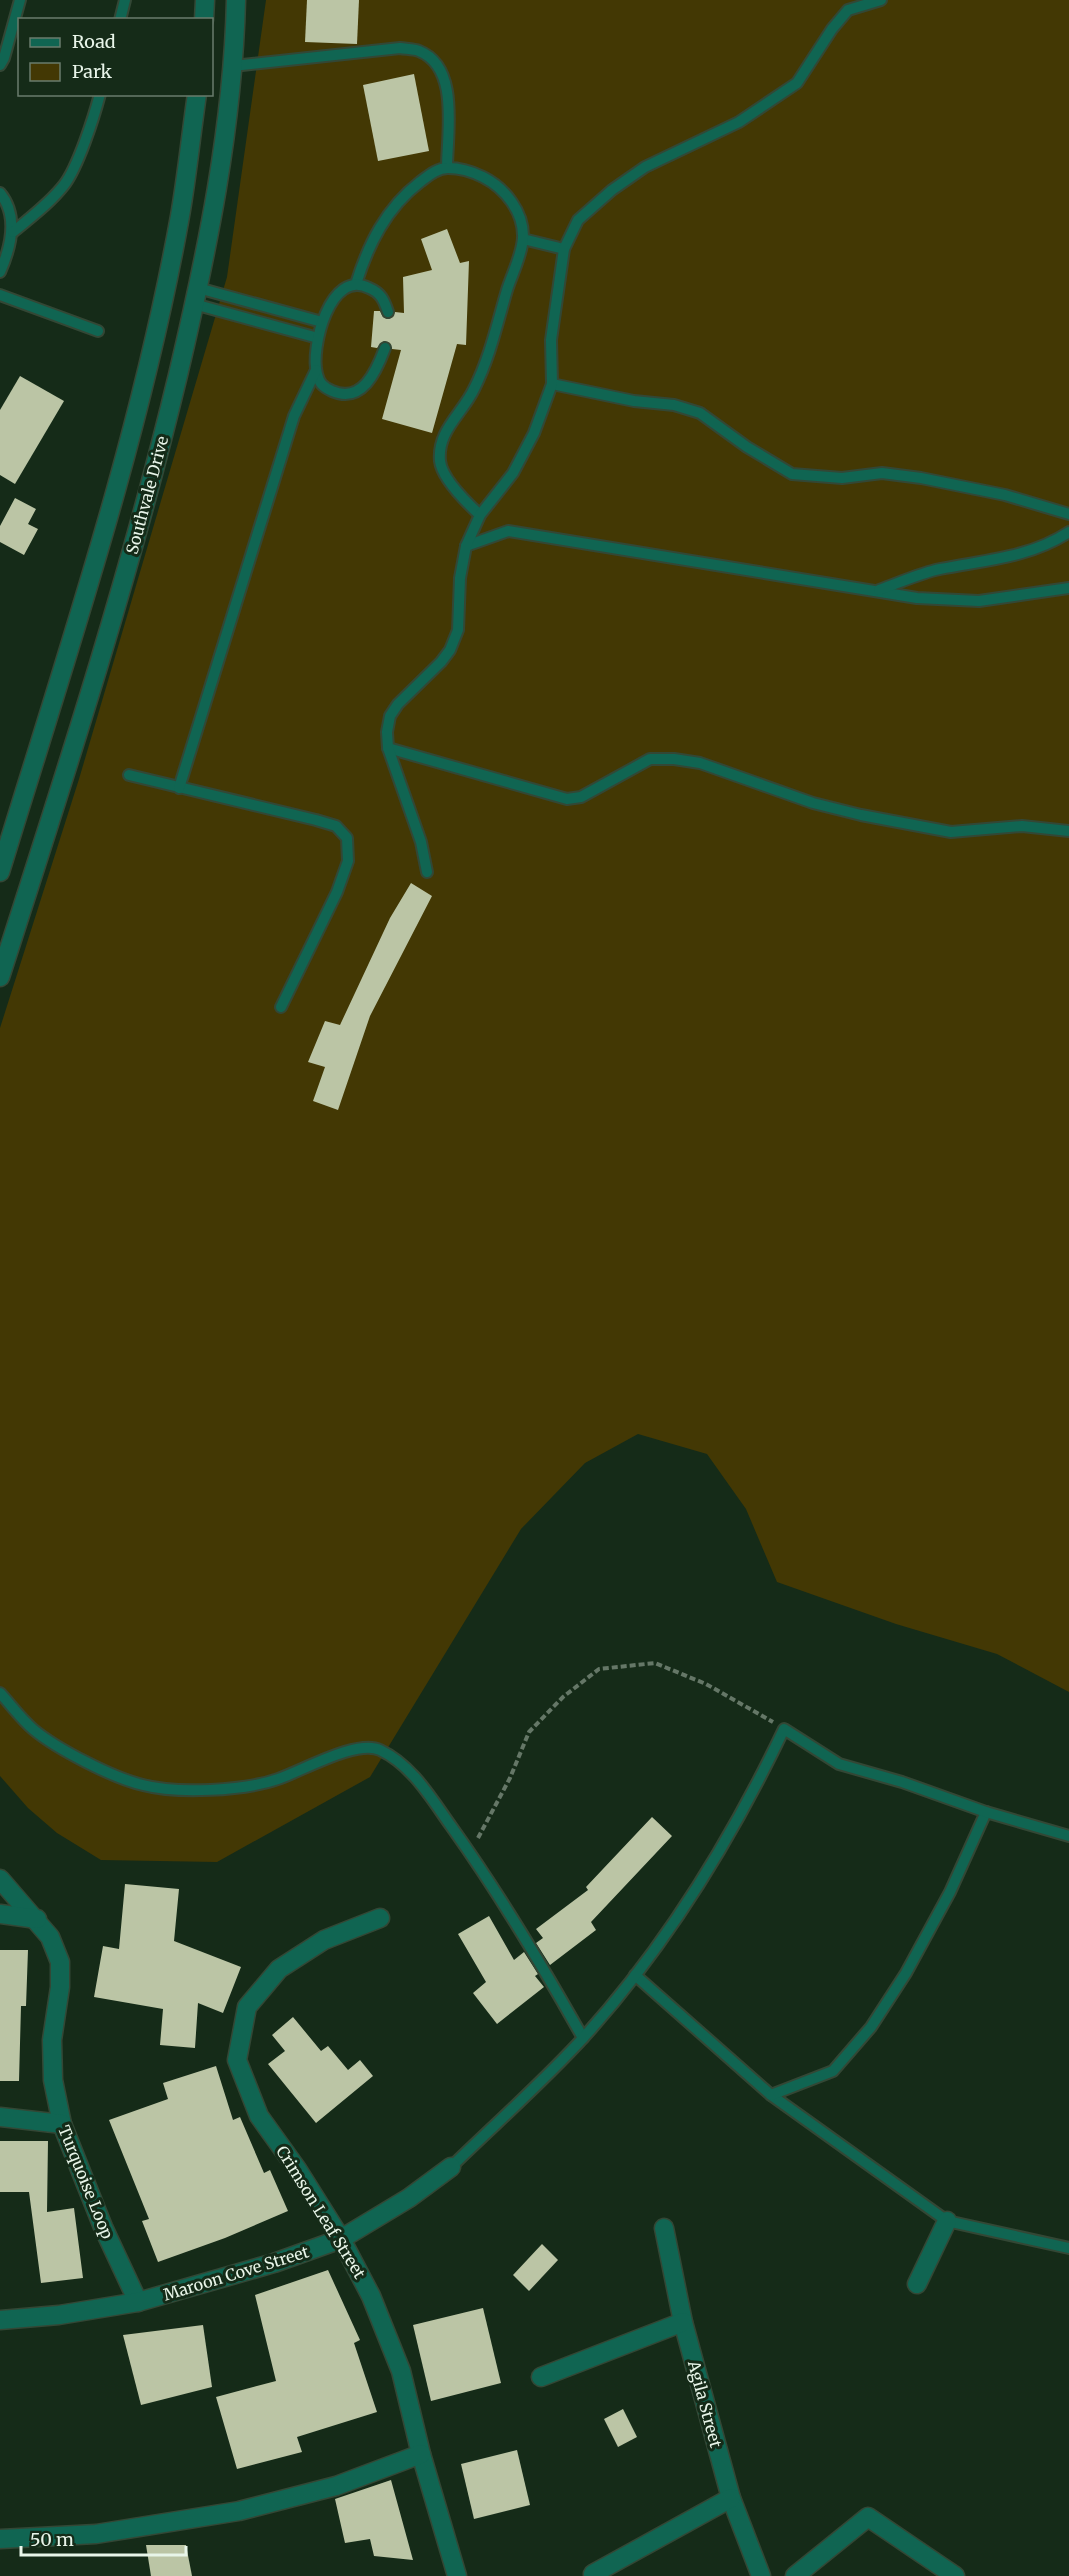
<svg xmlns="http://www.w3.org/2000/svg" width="1069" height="2576" font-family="Merriweather,serif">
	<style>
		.green { fill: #433804 }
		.building { fill: #bbc5a5 }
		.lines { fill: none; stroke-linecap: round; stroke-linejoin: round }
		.service-casing { stroke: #334735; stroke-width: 14 }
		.minor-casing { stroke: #334735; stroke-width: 21 }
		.tertiary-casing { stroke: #334735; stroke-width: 21 }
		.path { stroke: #657767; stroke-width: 4; stroke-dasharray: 6 3; stroke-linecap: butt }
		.service { stroke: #106552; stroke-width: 10 }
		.minor { stroke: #106552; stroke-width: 18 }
		.tertiary { stroke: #106552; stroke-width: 18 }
		.labels { text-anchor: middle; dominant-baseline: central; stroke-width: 6; stroke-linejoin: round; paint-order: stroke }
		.street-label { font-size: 16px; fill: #e8f5e9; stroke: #152b18 }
	</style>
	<rect width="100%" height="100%" fill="#152b18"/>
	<polygon class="green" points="266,0 1069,0 1069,1692 997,1654 896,1624 777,1582 746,1509 707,1454 638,1434 585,1463 521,1529 370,1777 217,1862 101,1860 57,1833 28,1808 0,1776 0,1028 79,779 227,277"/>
	<g class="building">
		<polygon points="307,0 359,0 357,44 305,42"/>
		<polygon points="414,74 429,151 378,161 363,85"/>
		<polygon points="447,229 460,263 469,261 466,345 457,344 432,433 382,419 401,350 392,349 390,343 384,341 377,348 371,347 374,311 380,311 383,317 387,319 393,317 395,312 404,313 403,277 432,270 421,239"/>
		<polygon points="20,376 64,401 15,484 0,475 0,410"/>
		<polygon points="15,498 36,509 28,524 38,529 24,555 0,542 0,526"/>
		<polygon points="411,883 432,896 370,1016 338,1110 313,1101 325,1067 308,1062 325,1021 340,1025 390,918"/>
		<polygon points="652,1817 672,1836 591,1922 596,1930 550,1965 536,1943 543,1938 536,1929 588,1890 586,1887"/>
		<polygon points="125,1884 179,1889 174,1941 241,1967 223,2013 198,2003 195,2048 160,2045 163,2009 94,1997 103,1946 119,1949"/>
		<polygon points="489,1916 514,1960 524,1952 538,1974 535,1976 544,1987 497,2024 473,1993 486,1982 458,1934"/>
		<polygon points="0,1950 28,1950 26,2006 21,2006 19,2081 0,2081"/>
		<polygon points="293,2017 321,2051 328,2046 348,2070 360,2060 373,2076 316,2123 268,2064 285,2051 272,2035"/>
		<polygon points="216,2066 233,2120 240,2117 264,2173 270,2170 288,2211 225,2238 158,2262 142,2221 149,2219 109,2120 168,2099 163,2083"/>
		<polygon points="0,2141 48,2141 47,2212 74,2208 83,2278 41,2283 29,2192 0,2192"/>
		<polygon points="542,2244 558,2260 529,2291 513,2275"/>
		<polygon points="328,2270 360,2340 354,2343 377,2412 297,2437 302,2452 237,2469 216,2397 276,2381 255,2295"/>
		<polygon points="483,2308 501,2383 431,2401 413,2325"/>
		<polygon points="203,2325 212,2387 141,2405 123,2335"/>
		<polygon points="623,2409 637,2437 618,2447 604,2419"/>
		<polygon points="517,2450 530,2505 474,2519 461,2464"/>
		<polygon points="391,2480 413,2560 374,2556 370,2539 345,2543 335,2499"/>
		<polygon points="146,2545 186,2545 192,2576 151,2576"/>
	</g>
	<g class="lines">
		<defs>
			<g id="service">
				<polyline points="120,20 125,0"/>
				<polyline points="0,65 4,58 20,0"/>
				<path d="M233,66l167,-18c6,1 14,1 19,3 41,16 28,82 28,117"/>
				<path d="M0,193c19,23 11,54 0,79"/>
				<path d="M13,232c18,-15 37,-29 51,-47 14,-18 30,-68 36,-91"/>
				<polyline points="523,239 564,249"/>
				<path d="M356,284c12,-39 30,-76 64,-102 8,-6 17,-14 28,-14 11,0 25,4 35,9 22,11 41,35 40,61 -1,17 -11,36 -16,52 -10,34 -17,67 -33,99 -12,25 -37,42 -34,72 2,18 27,42 40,54"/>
				<polyline points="198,288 322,322"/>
				<polyline points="0,295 98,331"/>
				<polyline points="194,304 318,338"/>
				<path d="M385,348c-9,24 -23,56 -53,43 -9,-4 -13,-8 -15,-17 -7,-26 13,-106 52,-86 12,5 15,12 19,24"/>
				<polyline points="552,384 634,401 674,405 700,413 747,447 792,474 842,478 882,473 921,478 1005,495 1069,514"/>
				<polyline points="466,546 508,531 917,598 979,601 1069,588"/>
				<path d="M879,590c20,-7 41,-17 61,-21 45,-9 89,-11 129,-37"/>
				<polyline points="388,748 567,799 581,797 650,759 674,759 700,763 813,803 861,815 951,832 1022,826 1069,831"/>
				<polyline points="129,775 316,820 336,826 347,838 348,861 337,892 281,1007"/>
				<polyline points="179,788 294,416 316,370"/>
				<polyline points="427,872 421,842 388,748 387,732 390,716 398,704 441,662 450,650 458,630 460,578 466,546 480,515 513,473 534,433 552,384 551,340 564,249 578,220 612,190 645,167 739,122 797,83 832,29 848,10 881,0"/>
				<path d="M0,1693c11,12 21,26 34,37 23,19 79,48 109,55 34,9 101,6 135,-6 24,-8 79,-40 102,-29 32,15 51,48 71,76 48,67 91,139 132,212"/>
				<polyline points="635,1975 771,2095 947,2221 1069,2248"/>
				<polyline points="771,2095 833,2071 871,2027 906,1973 950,1892 986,1812"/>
				<path d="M451,2167c44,-43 91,-84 133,-130 83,-92 147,-197 200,-308l55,35 63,18 84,30 83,24"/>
			</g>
			<g id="minor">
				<polyline points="0,1879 50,1937 60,1962 60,1987 52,2040 53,2080 62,2124 103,2227 138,2302"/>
				<polyline points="0,1914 37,1919"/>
				<polyline points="380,1918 324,1940 279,1969 247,2007 237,2060 259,2116 297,2169 341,2239 371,2296 401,2371 421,2454 457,2576"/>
				<polyline points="0,2117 62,2124"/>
				<polyline points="664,2228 683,2322 731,2498 761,2576"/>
				<polyline points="917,2284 947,2221"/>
				<polyline points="0,2320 59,2315 138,2302 274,2263 341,2239 409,2198 451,2167"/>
				<polyline points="541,2377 683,2322"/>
				<polyline points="0,2539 96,2534 239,2511 336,2486 421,2454"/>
				<polyline points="593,2574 731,2498"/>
				<polyline points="795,2576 868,2517 955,2576"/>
			</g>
			<g id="tertiary">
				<polyline points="204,20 205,0"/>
				<path d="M0,872c66,-216 140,-433 180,-656 7,-40 11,-81 17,-122"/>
				<path d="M0,977c64,-199 129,-398 178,-602 29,-123 55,-248 58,-375"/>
			</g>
		</defs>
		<use href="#service" class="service-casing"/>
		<use href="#minor" class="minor-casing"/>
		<use href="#tertiary" class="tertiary-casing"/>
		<polyline class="path" points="478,1838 510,1778 529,1732 563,1697 599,1669 655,1663 706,1684 773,1722"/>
		<use href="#service" class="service"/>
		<use href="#minor" class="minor"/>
		<use href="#tertiary" class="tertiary"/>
	</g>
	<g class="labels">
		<g class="street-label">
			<text transform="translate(147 495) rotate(-75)">Southvale Drive</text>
			<text transform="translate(86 2182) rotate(68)">Turquoise Loop</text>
			<text transform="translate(321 2212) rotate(58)">Crimson Leaf Street</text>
			<text transform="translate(236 2273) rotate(-17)">Maroon Cove Street</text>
			<text transform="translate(705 2404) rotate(75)">Agila Street</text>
		</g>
	</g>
	<rect x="18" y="18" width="195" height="78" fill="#152b18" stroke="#697c6c" stroke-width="1.5"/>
	<rect x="30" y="38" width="30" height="9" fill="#106552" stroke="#697c6c" stroke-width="1.5"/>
	<text x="72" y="48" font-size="18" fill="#e8f5e9">Road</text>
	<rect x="30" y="63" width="30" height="18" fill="#433804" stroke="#697c6c" stroke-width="1.5"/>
	<text x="72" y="78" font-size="18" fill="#e8f5e9">Park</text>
	<path d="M21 2546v9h165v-9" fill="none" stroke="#e8f5e9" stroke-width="3"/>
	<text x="30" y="2546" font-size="18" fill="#e8f5e9" stroke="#152b18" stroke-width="4.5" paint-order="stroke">50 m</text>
</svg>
